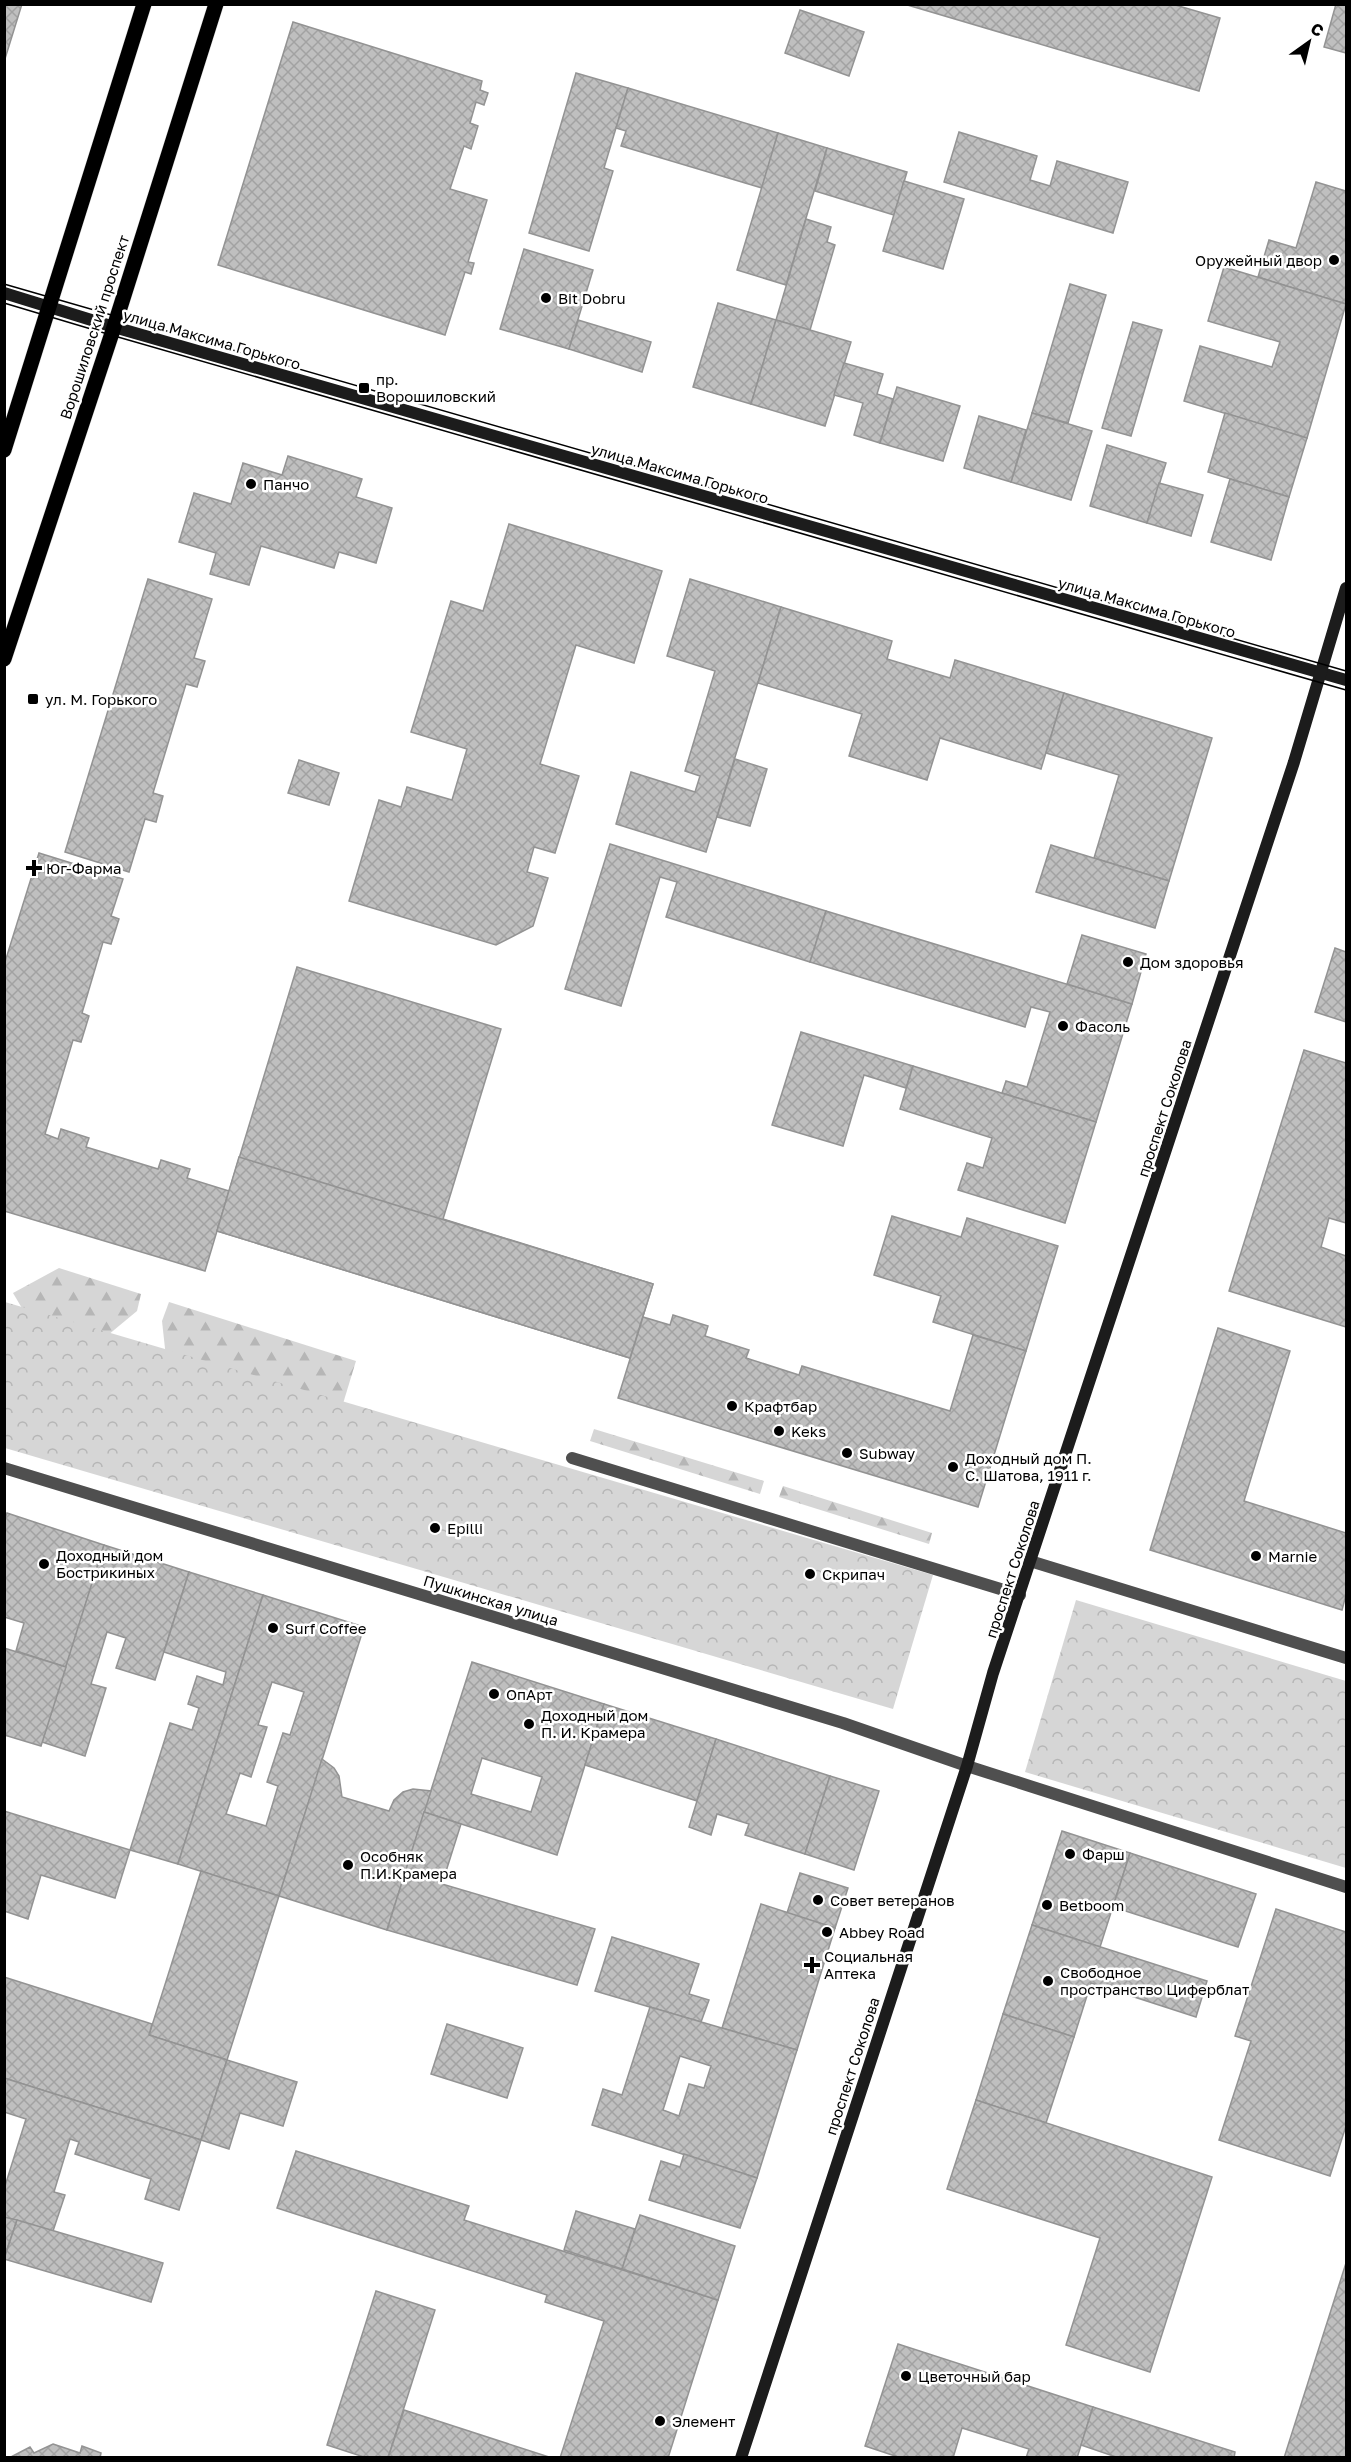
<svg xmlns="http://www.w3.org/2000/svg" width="1351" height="2462" font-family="'Golos Text',sans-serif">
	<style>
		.forest { fill: url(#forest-firs) }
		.park { fill: url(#park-crowns) }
		.building { fill: url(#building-cross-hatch); stroke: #939393; stroke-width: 1.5; fill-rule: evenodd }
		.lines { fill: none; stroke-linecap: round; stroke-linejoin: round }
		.primary-casing { stroke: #dbdbdb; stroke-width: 16 }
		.lane { stroke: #4f4f4f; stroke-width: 12 }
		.street { stroke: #4f4f4f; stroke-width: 12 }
		.secondary { stroke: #1c1c1c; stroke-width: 12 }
		.primary { stroke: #000; stroke-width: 15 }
		.tram { stroke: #000; stroke-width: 1.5 }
		.poi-dot { fill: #000; stroke: #fff; stroke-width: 2 }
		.labels { text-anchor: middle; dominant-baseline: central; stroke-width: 5; stroke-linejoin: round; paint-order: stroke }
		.poi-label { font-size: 15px; fill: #000; stroke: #fff; text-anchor: start }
		.street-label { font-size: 15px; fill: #000; stroke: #fff }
	</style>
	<defs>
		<pattern id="forest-firs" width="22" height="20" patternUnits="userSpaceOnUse" patternTransform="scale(1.5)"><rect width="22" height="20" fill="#d6d6d6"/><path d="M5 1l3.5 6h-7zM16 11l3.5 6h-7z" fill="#b6b6b6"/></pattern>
		<pattern id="park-crowns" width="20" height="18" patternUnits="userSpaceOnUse" patternTransform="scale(1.5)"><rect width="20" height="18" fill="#d6d6d6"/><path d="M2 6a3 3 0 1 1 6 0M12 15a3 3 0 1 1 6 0" fill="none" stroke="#b6b6b6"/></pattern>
		<pattern id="building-cross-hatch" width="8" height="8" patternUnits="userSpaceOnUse" patternTransform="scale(1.5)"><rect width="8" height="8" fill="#bfbfbf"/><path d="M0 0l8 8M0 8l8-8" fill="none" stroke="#a2a2a2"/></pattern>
	</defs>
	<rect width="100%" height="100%" fill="#fff"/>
	<g class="forest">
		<polygon points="59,1268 141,1294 137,1311 61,1374 13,1293"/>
		<polygon points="169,1302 356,1361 338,1420 171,1403 162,1321"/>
		<polygon points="594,1429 764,1481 760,1494 590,1441"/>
		<polygon points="783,1486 932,1533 929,1544 779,1497"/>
	</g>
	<g class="park">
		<polygon points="5,1302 933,1575 893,1709 5,1448"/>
		<polygon points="1076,1600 1346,1681 1346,1868 1025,1772"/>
	</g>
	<g class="building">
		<polygon points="4,4 22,4 4,62"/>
		<polygon points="904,4 1172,4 1220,18 1199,91"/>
		<polygon points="1336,4 1346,4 1346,53 1324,47"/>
		<polygon points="800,10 864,32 849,76 785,53"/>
		<polygon points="293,22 482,81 480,90 488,93 484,105 476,102 470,123 478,126 471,149 464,146 450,189 487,200 468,262 474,263 471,274 465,272 445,335 218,265"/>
		<polygon points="576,73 628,88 604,168 613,171 589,251 529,233"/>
		<polygon points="628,88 778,133 762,188 621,146 626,131 616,128"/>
		<polygon points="959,132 1037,156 1030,180 1050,186 1057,161 1128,182 1113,233 944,182"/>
		<polygon points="778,133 827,148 786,285 737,270"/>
		<polygon points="827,148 907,172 894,215 815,191"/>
		<polygon points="904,181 964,199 943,269 883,251"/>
		<polygon points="1316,182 1346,191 1346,304 1258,277 1269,240 1296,248"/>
		<polygon points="806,219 831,227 827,242 835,245 810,330 776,320"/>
		<polygon points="524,249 593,270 569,349 500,329"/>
		<polygon points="1224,267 1346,304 1307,438 1184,401 1200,346 1272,367 1280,342 1208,321"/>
		<polygon points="1070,284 1106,295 1068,423 1032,413"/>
		<polygon points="718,303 776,320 751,404 693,387"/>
		<polygon points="578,320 651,342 642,372 569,349"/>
		<polygon points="776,320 851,342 825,426 751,404"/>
		<polygon points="1133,322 1162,330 1131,436 1102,428"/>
		<polygon points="844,363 883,374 877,394 893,399 880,443 854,435 863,403 834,395"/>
		<polygon points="897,387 960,406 943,461 880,443"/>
		<polygon points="1032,413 1092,431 1071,500 1011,482"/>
		<polygon points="1225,413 1307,438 1289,497 1208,472"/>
		<polygon points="979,416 1026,430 1011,482 964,468"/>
		<polygon points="1107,445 1166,463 1147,523 1090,506"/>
		<polygon points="288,456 362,479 356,497 392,508 376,563 339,552 334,568 261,546 249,585 210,574 216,553 179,542 194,493 231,504 243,463 282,475"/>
		<polygon points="1230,479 1289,497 1271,560 1211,542"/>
		<polygon points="1159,483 1203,495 1191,536 1147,523"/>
		<polygon points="509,524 662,571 634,663 576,645 540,764 579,776 555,853 534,847 527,872 548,878 533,926 496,945 349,901 379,800 401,807 407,787 452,800 467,749 411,732 451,601 483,611"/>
		<polygon points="148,579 212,599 194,658 205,661 197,687 186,684 153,793 163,796 156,822 145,819 129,872 65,852"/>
		<polygon points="690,579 781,607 706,852 616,824 631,772 695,792 700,776 685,771 715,671 667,656"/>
		<polygon points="781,607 892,641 887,659 950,678 955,660 1064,693 1041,769 940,738 927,780 849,756 862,714 758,683"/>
		<polygon points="1064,693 1212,738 1169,881 1094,858 1119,775 1046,753"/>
		<polygon points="735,759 767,769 750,826 717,817"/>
		<polygon points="299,760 339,773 329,805 288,793"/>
		<polygon points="610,844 826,911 810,962 666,917 677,882 660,877 621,1006 565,989"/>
		<polygon points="1051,845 1169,881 1155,928 1036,892"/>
		<polygon points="39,853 123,879 111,916 119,919 111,944 103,942 82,1013 89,1016 81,1042 73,1040 45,1134 58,1139 61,1129 89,1138 86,1147 158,1169 161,1160 190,1169 187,1178 229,1191 205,1271 4,1211 4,965"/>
		<polygon points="826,911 1132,1004 1096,1122 1002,1093 1006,1081 1027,1087 1050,1012 1031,1007 1025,1027 810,962"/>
		<polygon points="1082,935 1146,954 1132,1004 1067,984"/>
		<polygon points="1335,948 1346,952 1346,1022 1315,1012"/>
		<polygon points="297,967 501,1029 443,1219 653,1284 630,1358 217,1231"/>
		<polygon points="801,1032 913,1066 906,1088 864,1075 843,1146 772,1125"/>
		<polygon points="1304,1050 1346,1063 1346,1223 1329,1218 1321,1247 1346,1256 1346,1327 1229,1291"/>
		<polygon points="913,1066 1096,1122 1065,1223 958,1190 967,1163 983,1168 992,1138 900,1109"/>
		<polygon points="239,1157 653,1284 630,1358 217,1231"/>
		<polygon points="892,1216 961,1237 967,1218 1058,1246 1026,1351 933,1322 941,1296 874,1275"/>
		<polygon points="673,1315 708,1326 705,1336 749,1350 746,1358 799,1375 802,1366 950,1411 973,1335 1026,1351 978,1507 618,1398 643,1317 670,1325"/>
		<polygon points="1218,1328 1290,1351 1244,1501 1346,1533 1346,1595 1342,1610 1150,1550"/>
		<polygon points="7,1513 104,1545 66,1667 16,1651 24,1623 4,1617 4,1521"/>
		<polygon points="104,1545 189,1572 155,1680 116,1668 126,1638 107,1632 91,1684 106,1688 85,1756 42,1742"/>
		<polygon points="189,1572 263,1595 178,1864 130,1850 170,1723 192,1730 199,1708 188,1704 197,1676 223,1685 226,1672 164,1652"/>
		<path d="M263,1595l101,32 -85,269 -101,-32zM272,1682l32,10 -14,43 -7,-2 -16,49 11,4 -12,40 -40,-12 14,-41 11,4 16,-50 -9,-2z"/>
		<polygon points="4,1648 66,1667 41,1746 4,1735"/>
		<path d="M472,1662l132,42 -47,151 -133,-43zM482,1758l60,19 -11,35 -60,-18z"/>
		<polygon points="604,1704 716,1739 697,1801 585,1765"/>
		<polygon points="716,1739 830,1776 805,1854 745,1835 749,1824 717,1814 711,1835 689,1827"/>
		<polygon points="322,1759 334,1768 339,1776 342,1797 389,1811 394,1800 403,1792 413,1789 431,1791 387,1930 279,1896"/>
		<polygon points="830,1776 879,1791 854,1870 805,1854"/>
		<polygon points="4,1811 130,1850 115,1898 41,1875 28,1919 4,1911"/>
		<polygon points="424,1812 461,1824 442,1884 595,1929 577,1985 387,1930"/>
		<polygon points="1062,1831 1130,1853 1100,1947 1032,1925"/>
		<polygon points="1130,1853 1256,1894 1238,1947 1113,1907"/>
		<polygon points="201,1871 279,1896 227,2060 149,2035"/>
		<polygon points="800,1873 848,1888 835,1928 787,1913"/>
		<polygon points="761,1904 835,1928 797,2050 722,2028"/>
		<polygon points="1276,1909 1346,1932 1346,2126 1330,2176 1219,2140 1251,2041 1235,2036"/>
		<polygon points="1032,1925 1207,1981 1196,2017 1091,1983 1074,2037 1003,2014"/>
		<polygon points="612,1937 699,1964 689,1994 709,2000 701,2022 595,1991"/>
		<polygon points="4,1977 152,2024 149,2035 227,2060 201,2140 4,2078"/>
		<path d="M650,2007l147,43 -40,128 -165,-53 11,-36 19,6zM680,2056l31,10 -7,22 -15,-4 -10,32 -16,-6z"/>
		<polygon points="1003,2014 1074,2037 1046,2123 976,2100"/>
		<polygon points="447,2024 523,2048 507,2098 431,2074"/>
		<polygon points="227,2060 297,2082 283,2126 240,2113 229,2149 201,2140"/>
		<polygon points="4,2078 201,2140 179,2210 145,2199 151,2179 75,2154 79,2142 70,2139 54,2192 65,2195 53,2231 4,2217 4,2189 26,2119 4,2112"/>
		<polygon points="976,2100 1212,2177 1150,2372 1066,2345 1100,2238 947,2189"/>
		<polygon points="296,2151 469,2206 464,2220 718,2300 668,2458 560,2458 604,2321 545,2302 547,2295 277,2208"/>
		<polygon points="684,2154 757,2178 740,2228 649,2200 661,2161 680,2167"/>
		<polygon points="576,2211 635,2229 622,2269 564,2250"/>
		<polygon points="640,2215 735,2246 718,2300 622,2269"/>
		<polygon points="4,2217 17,2220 4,2258"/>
		<polygon points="17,2220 163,2263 151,2302 4,2259"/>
		<polygon points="1346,2263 1346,2458 1284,2458"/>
		<polygon points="376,2291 435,2310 388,2458 367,2458 327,2445"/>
		<polygon points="898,2344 1093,2407 1077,2458 1026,2458 1029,2449 962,2428 953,2458 901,2458 865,2446"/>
		<polygon points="1093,2407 1235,2452 1234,2458 1119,2458 1081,2445"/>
		<polygon points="404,2410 552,2458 388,2458"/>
		<polygon points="53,2444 80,2453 82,2446 101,2453 100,2458 9,2458 30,2447 34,2453"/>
	</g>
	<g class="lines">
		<defs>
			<g id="primary">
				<polyline points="4,450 144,4"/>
				<polyline points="4,659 114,327 216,4"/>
			</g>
		</defs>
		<use href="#primary" class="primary-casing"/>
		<g class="lane">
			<polyline points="572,1458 1020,1595"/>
			<polyline points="1030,1561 1346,1658"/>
			<polyline points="967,1766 1346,1887"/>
		</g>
		<polyline class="street" points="4,1468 843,1723 967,1766"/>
		<g class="secondary">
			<polyline points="4,293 114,327 1346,680"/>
			<polyline points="741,2458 967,1766 993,1673 1294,762 1346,588"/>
		</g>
		<use href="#primary" class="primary"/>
		<g class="tram">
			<polyline points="4,284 1346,671"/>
			<polyline points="4,303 111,335 1346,690"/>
		</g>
	</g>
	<g class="poi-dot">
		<circle cx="1334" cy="260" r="6"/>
		<circle cx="546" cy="298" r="6"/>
		<rect x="358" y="382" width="12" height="12" rx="3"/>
		<circle cx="251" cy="484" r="6"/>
		<rect x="27" y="693" width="12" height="12" rx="3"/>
		<path d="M31 859h6v6h6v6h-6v6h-6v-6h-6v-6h6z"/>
		<circle cx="1128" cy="962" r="6"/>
		<circle cx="1063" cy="1026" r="6"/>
		<circle cx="732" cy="1406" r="6"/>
		<circle cx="779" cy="1431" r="6"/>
		<circle cx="847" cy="1453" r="6"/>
		<circle cx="953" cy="1467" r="6"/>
		<circle cx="435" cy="1528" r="6"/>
		<circle cx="1256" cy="1556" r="6"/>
		<circle cx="44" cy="1564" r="6"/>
		<circle cx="810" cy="1574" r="6"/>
		<circle cx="273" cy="1628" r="6"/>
		<circle cx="494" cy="1694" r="6"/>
		<circle cx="529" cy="1724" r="6"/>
		<circle cx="1070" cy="1854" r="6"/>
		<circle cx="348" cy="1865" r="6"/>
		<circle cx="818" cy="1900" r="6"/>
		<circle cx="1047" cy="1905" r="6"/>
		<circle cx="827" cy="1932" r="6"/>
		<path d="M809 1956h6v6h6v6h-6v6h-6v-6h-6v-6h6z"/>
		<circle cx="1048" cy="1981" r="6"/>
		<circle cx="906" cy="2376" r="6"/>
		<circle cx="660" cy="2421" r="6"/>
	</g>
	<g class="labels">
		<g class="poi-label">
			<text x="1322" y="260" text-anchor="end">Оружейный двор</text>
			<text x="558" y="298">Bit Dobru</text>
			<text x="376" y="379">пр.<tspan x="376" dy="17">Ворошиловский</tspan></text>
			<text x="263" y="484">Панчо</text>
			<text x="45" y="699">ул. М. Горького</text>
			<text x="46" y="868">Юг-Фарма</text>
			<text x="1140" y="962">Дом здоровья</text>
			<text x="1075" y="1026">Фасоль</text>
			<text x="744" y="1406">Крафтбар</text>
			<text x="791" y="1431">Keks</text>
			<text x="859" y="1453">Subway</text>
			<text x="965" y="1458">Доходный дом П.<tspan x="965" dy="17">С. Шатова, 1911 г.</tspan></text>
			<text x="447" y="1528">Epilli</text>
			<text x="56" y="1555">Доходный дом<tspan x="56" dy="17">Бострикиных</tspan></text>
			<text x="1268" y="1556">Marnie</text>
			<text x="822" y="1574">Скрипач</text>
			<text x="285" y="1628">Surf Coffee</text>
			<text x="506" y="1694">ОпАрт</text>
			<text x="541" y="1715">Доходный дом<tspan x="541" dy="17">П. И. Крамера</tspan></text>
			<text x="1082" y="1854">Фарш</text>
			<text x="360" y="1856">Особняк<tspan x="360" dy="17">П.И.Крамера</tspan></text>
			<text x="830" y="1900">Совет ветеранов</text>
			<text x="1059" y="1905">Betboom</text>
			<text x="839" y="1932">Abbey Road</text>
			<text x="824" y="1956">Социальная<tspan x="824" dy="17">Аптека</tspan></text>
			<text x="1060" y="1972">Свободное<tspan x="1060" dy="17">пространство Циферблат</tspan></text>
			<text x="918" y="2376">Цветочный бар</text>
			<text x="672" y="2421">Элемент</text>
		</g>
		<g class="street-label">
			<text transform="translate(94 327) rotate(-72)">Ворошиловский проспект</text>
			<text transform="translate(212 339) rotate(16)">улица Максима Горького</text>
			<text transform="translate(680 473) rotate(16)">улица Максима Горького</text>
			<text transform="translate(1147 607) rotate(16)">улица Максима Горького</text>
			<text transform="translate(1164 1108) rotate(-72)">проспект Соколова</text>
			<text transform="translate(1012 1569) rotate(-72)">проспект Соколова</text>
			<text transform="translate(491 1600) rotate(17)">Пушкинская улица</text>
			<text transform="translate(852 2066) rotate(-72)">проспект Соколова</text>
		</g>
	</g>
	<rect width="1351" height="2462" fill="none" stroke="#000000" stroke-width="12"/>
	<g transform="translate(1309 42) rotate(34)" stroke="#ffffff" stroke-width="4.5" paint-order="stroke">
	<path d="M0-4.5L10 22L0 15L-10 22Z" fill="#000000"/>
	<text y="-9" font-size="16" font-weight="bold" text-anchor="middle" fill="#000000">С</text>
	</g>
</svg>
